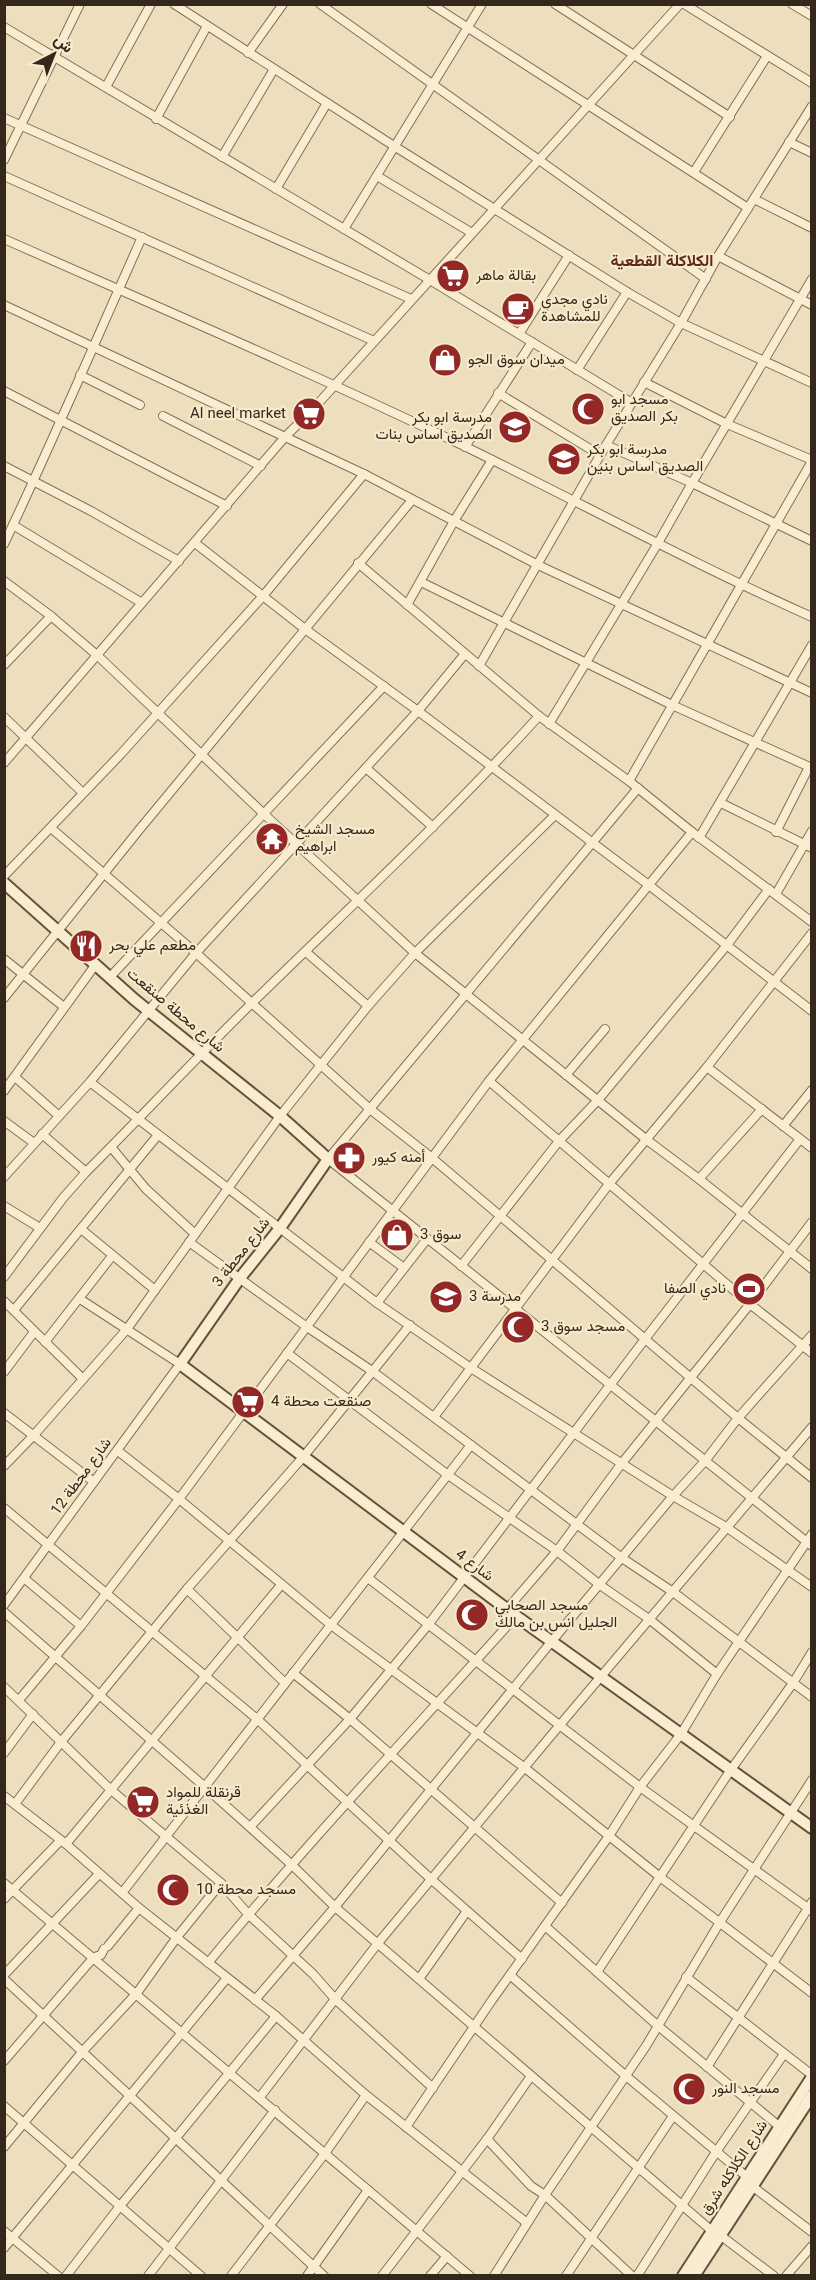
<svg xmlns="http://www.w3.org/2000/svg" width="816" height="2280" font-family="Georgia,Vazirmatn,serif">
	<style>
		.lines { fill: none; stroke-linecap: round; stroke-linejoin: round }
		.street-casing { stroke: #847056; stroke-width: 10 }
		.secondary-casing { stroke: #66513a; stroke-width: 14 }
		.street { stroke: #f8edd0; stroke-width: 8 }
		.secondary { stroke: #f8edd0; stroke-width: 10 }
		.labels { text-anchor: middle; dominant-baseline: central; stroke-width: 4.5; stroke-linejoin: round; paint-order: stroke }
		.poi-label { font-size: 15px; fill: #34271b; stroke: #f5eacc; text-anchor: start }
		.street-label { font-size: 15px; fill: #34271b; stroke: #f5eacc }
		.neighbourhood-label { font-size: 16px; font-weight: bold; fill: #602a1b; stroke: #f5eacc }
	</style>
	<rect width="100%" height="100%" fill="#eddfbd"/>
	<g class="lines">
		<defs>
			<g id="street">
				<polyline points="174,4 394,146 627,292 681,323 812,383"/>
				<polyline points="320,4 706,279"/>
				<polyline points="431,4 748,208"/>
				<polyline points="555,4 730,117"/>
				<polyline points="684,4 812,83"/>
				<polyline points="792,4 812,16"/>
				<polyline points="4,27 430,280 632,403"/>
				<polyline points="248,53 283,4"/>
				<polyline points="106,87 151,4"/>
				<polyline points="4,118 411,299"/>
				<polyline points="156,119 207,26"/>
				<polyline points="789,142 812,153"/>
				<polyline points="222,157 274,69"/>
				<polyline points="4,160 80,4"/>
				<polyline points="694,172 767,56"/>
				<polyline points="4,176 374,341"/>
				<polyline points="377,176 472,233"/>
				<polyline points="276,189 327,103"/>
				<polyline points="754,199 812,228"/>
				<polyline points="344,229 482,4"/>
				<path d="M4,239c154,68 308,134 458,206 117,57 231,119 350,172"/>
				<polyline points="718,256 812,305"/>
				<polyline points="4,305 364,474 538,565 812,693"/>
				<polyline points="519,334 569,255"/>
				<polyline points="577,370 627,292"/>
				<polyline points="80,375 140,405"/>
				<polyline points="644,382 727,424 812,460"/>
				<polyline points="4,391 227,506"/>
				<polyline points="498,393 600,455"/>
				<polyline points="163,416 261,466"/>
				<polyline points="606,445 692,483 812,541"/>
				<polyline points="465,447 532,342"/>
				<polyline points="4,466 91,511 179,561"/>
				<polyline points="13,525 142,603"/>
				<polyline points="195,543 305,629 418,711 650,886 812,1011"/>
				<path d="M4,544c48,-101 92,-204 138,-307"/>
				<polyline points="358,563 539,716 629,781 692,832 812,922"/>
				<polyline points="4,581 51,616 98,656 265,815 415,953 647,1140 699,1179 812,1269"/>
				<polyline points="421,582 672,705 812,768"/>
				<polyline points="407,605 454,521 492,460"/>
				<polyline points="4,665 51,616"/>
				<polyline points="479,666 606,445 681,323 718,256 812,106"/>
				<polyline points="4,717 83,793"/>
				<polyline points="549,724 658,543 692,483 812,279"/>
				<polyline points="4,763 285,437 314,408 680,4"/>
				<polyline points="366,768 433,827"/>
				<polyline points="629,781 812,461"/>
				<polyline points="638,788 328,1159 812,1546"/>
				<polyline points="721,803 812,848"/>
				<polyline points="51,828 196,953 370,1109 432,1158 738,1418 812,1478"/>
				<polyline points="776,832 809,767"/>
				<polyline points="699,838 812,645"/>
				<polyline points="4,876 120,755 263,596 364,474"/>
				<polyline points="776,894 812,831"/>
				<polyline points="306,952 368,1006"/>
				<polyline points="4,959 64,1007"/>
				<polyline points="110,977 384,686"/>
				<polyline points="4,998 139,830 412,500"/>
				<polyline points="707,1067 812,1148"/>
				<polyline points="566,1075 605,1029"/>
				<polyline points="15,1077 59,1116"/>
				<polyline points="489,1081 750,1304 812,1353"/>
				<polyline points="90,1082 377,1303 471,1368 673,1496 726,1527 812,1587"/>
				<polyline points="4,1091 96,964"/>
				<polyline points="4,1121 34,1143"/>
				<polyline points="783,1126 812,1090"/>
				<polyline points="42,1134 86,1172"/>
				<polyline points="111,1147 146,1189 195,1234"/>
				<polyline points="4,1177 90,1082 196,953 418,711 464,655"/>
				<polyline points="699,1179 762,1109"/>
				<polyline points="4,1206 40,1228"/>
				<polyline points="81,1229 155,1290"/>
				<polyline points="189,1242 307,1327 372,1371 622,1558 673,1592 812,1697"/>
				<polyline points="369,1242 404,1268"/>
				<polyline points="461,1266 559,1141 598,1100 727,945 769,889"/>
				<path d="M4,1277l59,-79 23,-26c56,-56 110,-114 166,-169 97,-95 196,-187 287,-287"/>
				<polyline points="4,1301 83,1379"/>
				<polyline points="377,1303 427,1239"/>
				<polyline points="14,1310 158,1135"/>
				<polyline points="45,1342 112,1256"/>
				<polyline points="287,1353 448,1475 557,1551 600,1585 649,1619 717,1674"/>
				<polyline points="4,1372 34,1332"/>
				<polyline points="4,1413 94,1482"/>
				<polyline points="434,1417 609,1184 707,1067 812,933"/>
				<polyline points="118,1451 179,1499 331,1625 525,1768 660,1877 812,1993"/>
				<polyline points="4,1466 34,1435 127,1329 280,1116 368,1006 415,953 555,815"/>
				<polyline points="4,1508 257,1719 432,1880 522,1959"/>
				<polyline points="368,1578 640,1787 812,1911"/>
				<polyline points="25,1579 81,1626"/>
				<polyline points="187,1589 285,1683"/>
				<polyline points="4,1605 180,1364 80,1299"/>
				<polyline points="507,1609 557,1551 622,1463 750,1304 812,1222"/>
				<polyline points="4,1612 205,1787 292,1865 335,1907 712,2231"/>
				<polyline points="293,1673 350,1719 562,1903"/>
				<polyline points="4,1687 110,1789 221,1883 248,1914 313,1974 335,1999 433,2088"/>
				<polyline points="19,1700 81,1626 179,1499 489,1081 692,832"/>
				<polyline points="4,1753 33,1714"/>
				<polyline points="4,1796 66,1844 139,1908 276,2016 366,2095 527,2223"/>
				<polyline points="15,1804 61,1742 187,1589 304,1456 410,1325"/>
				<polyline points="250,1827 350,1719 428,1625 645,1339 800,1139"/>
				<polyline points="66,1844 281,1585"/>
				<polyline points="4,1883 470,2276"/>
				<polyline points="122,1893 471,1445"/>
				<polyline points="4,1899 60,1841"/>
				<polyline points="545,1926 657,2025 780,2127"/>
				<polyline points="108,1946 139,1908"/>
				<path d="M208,1963c99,-120 205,-232 308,-347"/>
				<polyline points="597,1972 730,1771 793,1683 812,1652"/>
				<polyline points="4,1975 99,1874"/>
				<polyline points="510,1975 626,2076 747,2177"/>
				<polyline points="686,1977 812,2075"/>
				<polyline points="4,1979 324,2276"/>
				<polyline points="419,1979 467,1911"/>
				<polyline points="255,2000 335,1907 552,1641 673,1496 705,1461 738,1418 812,1335"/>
				<polyline points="4,2061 94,1957 101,1955 104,1949"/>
				<polyline points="707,2067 812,1902"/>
				<polyline points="260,2097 378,1943 559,1726 812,1427"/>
				<polyline points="4,2106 201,2276"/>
				<polyline points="406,2127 492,2000 609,1836 640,1787 681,1734 717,1674 812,1534"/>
				<polyline points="487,2139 531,2186 545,2195 632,2276"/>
				<polyline points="4,2147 83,2051 137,1993 177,1937 221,1883"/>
				<polyline points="752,2186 812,2232"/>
				<polyline points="4,2231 58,2276"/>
				<polyline points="720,2235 774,2276"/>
				<polyline points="4,2248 227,1978"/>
				<polyline points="66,2276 120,2206 276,2016"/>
				<polyline points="148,2276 275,2110"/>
				<polyline points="231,2276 326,2152 366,2095"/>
				<polyline points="307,2276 368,2190"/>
				<polyline points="382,2276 487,2139 531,2076"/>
				<polyline points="430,2276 447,2256"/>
				<polyline points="494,2276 545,2195 646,2046 720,1922 812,1780"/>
				<polyline points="566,2276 673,2116"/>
				<polyline points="637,2276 716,2152 784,2054"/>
				<polyline points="786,2276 812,2246"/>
			</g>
			<g id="secondary">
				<polyline points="4,883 135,1000 280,1116 328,1159 280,1228 240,1278 180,1364 516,1616 812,1828"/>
				<polyline points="683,2276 812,2077"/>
				<polyline points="694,2276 812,2095"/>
			</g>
		</defs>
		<use href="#street" class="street-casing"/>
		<use href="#secondary" class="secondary-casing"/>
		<use href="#street" class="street"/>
		<use href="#secondary" class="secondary"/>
	</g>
	<defs>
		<symbol id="supermarket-disc" viewBox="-11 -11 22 22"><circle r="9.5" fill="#932827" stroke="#f5eacc"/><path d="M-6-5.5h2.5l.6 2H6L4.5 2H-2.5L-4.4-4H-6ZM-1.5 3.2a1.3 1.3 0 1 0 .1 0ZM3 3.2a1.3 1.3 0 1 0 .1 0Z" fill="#fff"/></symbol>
		<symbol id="cafe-disc" viewBox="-11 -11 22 22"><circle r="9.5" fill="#932827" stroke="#f5eacc"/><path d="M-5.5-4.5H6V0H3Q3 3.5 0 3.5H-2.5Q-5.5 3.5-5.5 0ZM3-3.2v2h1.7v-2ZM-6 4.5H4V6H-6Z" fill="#fff"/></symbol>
		<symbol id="shop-disc" viewBox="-11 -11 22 22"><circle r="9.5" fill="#932827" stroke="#f5eacc"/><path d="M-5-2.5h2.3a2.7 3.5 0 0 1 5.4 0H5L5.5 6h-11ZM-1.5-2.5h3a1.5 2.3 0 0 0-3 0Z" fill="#fff"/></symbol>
		<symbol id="mosque-disc" viewBox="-11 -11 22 22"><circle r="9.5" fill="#932827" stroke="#f5eacc"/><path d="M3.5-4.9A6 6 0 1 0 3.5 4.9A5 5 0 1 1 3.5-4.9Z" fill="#fff"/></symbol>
		<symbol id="school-disc" viewBox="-11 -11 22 22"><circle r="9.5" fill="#932827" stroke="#f5eacc"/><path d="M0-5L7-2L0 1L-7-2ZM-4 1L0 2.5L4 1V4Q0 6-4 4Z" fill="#fff"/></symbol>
		<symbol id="temple-disc" viewBox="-11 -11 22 22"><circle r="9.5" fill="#932827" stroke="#f5eacc"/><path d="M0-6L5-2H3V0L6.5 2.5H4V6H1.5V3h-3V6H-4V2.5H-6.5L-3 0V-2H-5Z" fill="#fff"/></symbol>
		<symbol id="restaurant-disc" viewBox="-11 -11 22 22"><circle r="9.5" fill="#932827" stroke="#f5eacc"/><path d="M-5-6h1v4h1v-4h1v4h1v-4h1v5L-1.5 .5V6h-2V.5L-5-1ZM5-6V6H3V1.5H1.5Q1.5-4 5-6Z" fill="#fff"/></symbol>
		<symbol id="pharmacy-disc" viewBox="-11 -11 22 22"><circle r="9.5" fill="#932827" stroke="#f5eacc"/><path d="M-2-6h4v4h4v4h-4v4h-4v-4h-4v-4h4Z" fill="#fff"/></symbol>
		<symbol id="stadium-disc" viewBox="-11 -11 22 22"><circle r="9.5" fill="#932827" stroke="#f5eacc"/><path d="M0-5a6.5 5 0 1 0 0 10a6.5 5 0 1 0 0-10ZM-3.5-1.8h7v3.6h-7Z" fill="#fff"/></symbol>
	</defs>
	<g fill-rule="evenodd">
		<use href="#supermarket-disc" x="434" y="257" width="38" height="38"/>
		<use href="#cafe-disc" x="499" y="290" width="38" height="38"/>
		<use href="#shop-disc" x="426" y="341" width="38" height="38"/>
		<use href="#mosque-disc" x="569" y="390" width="38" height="38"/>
		<use href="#supermarket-disc" x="290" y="395" width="38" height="38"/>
		<use href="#school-disc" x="496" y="408" width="38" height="38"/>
		<use href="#school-disc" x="545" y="440" width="38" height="38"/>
		<use href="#temple-disc" x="253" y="820" width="38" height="38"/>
		<use href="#restaurant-disc" x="67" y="927" width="38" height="38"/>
		<use href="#pharmacy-disc" x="330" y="1139" width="38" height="38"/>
		<use href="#shop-disc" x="378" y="1216" width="38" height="38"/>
		<use href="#stadium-disc" x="730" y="1270" width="38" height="38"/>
		<use href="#school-disc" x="427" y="1278" width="38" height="38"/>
		<use href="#mosque-disc" x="499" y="1308" width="38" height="38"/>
		<use href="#supermarket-disc" x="229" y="1383" width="38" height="38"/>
		<use href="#mosque-disc" x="453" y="1596" width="38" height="38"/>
		<use href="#supermarket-disc" x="124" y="1783" width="38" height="38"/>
		<use href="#mosque-disc" x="154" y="1871" width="38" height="38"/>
		<use href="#mosque-disc" x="670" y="2070" width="38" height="38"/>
	</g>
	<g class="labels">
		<g class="poi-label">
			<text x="476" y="276">بقالة ماهر</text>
			<text x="541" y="300">نادي مجدي<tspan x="541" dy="17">للمشاهدة</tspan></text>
			<text x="468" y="360">ميدان سوق الجو</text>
			<text x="611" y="400">مسجد ابو<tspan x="611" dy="17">بكر الصديق</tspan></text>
			<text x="286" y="414" text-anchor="end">Al neel market</text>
			<text x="492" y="418" text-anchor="end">مدرسة ابو بكر<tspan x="492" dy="17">الصديق اساس بنات</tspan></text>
			<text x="587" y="450">مدرسة ابو بكر<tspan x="587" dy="17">الصديق اساس بنين</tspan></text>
			<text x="295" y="830">مسجد الشيخ<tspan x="295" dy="17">ابراهيم</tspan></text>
			<text x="109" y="946">مطعم علي بحر</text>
			<text x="372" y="1158">أمنه كيور</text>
			<text x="420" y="1235">سوق 3</text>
			<text x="726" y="1289" text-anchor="end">نادي الصفا</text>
			<text x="469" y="1297">مدرسة 3</text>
			<text x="541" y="1327">مسجد سوق 3</text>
			<text x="271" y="1402">صنقعت محطة 4</text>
			<text x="495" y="1606">مسجد الصحابي<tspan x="495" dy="17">الجليل انس بن مالك</tspan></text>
			<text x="166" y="1793">قرنقلة للمواد<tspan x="166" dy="17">الغذئية</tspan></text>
			<text x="196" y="1890">مسجد محطة 10</text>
			<text x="712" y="2089">مسجد النور</text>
		</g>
		<g class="street-label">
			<text transform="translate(175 1011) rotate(40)">شارع محطة صنقعت</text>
			<text transform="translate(242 1253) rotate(-52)">شارع محطة 3</text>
			<text transform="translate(82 1477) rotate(-54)">شارع محطة 12</text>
			<text transform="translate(474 1566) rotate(37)">شارع 4</text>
			<text transform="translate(735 2168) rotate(-57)">شارع الكلاكله شرق</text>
		</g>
		<g class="neighbourhood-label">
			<text x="662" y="262">الكلاكلة القطعية</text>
		</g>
	</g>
	<rect width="816" height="2280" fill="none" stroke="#34271b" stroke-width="12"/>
	<g transform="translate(54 54) rotate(42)" stroke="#f5eacc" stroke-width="4.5" paint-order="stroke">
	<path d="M0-4.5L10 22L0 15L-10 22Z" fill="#34271b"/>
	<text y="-9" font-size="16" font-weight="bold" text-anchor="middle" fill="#34271b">ش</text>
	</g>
</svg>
